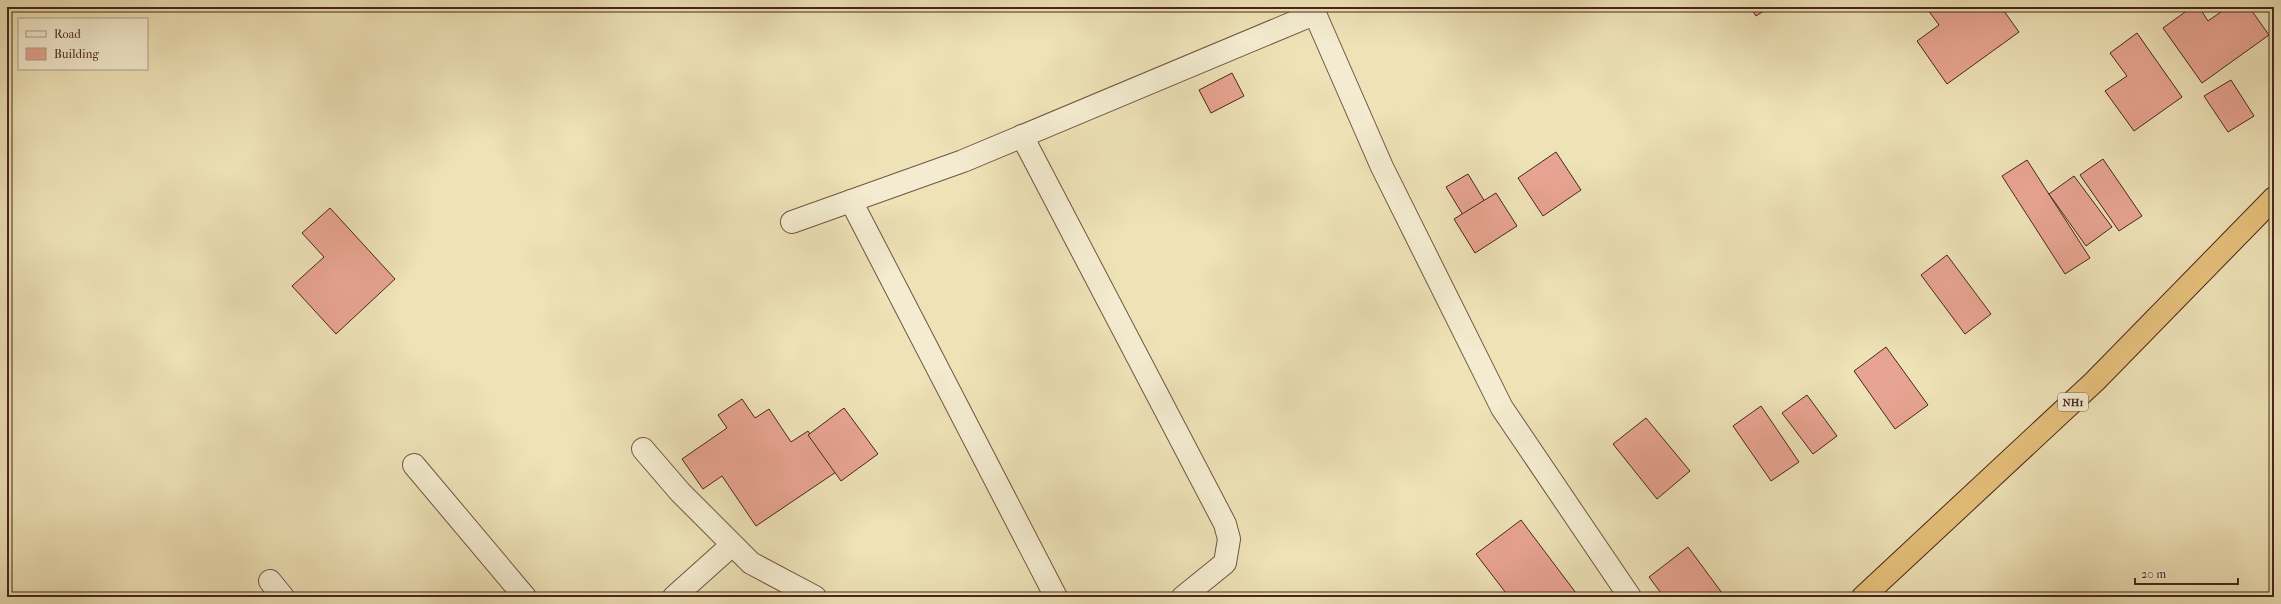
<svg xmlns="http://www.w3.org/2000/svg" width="2281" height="604" font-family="'IM FELL French Canon',serif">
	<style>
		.building { fill: #e8a492; stroke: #48261a }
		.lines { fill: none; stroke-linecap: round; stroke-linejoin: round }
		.minor-casing { stroke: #725541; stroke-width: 24 }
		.highway-casing { stroke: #48261a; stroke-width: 24 }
		.minor { stroke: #f4ecd0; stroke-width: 22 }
		.highway { stroke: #e7c17c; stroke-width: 22 }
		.labels { text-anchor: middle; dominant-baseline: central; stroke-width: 4; stroke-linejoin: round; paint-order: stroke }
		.shield { fill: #f4ecd0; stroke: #7c6151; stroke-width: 1 }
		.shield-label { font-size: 11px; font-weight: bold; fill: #48261a }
	</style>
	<rect width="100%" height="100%" fill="#eee2b7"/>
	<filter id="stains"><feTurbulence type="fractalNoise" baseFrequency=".005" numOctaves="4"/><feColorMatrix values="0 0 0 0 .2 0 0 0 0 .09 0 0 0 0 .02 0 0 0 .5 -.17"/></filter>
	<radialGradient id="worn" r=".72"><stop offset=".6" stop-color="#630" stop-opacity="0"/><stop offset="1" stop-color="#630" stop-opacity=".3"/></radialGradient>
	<g class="building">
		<polygon points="1750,7 1770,7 1756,16"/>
		<polygon points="1932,7 2001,7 2019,32 1947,84 1917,41 1939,25 1928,10"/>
		<polygon points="2192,7 2199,7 2208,21 2228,7 2249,7 2269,35 2202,83 2163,28"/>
		<polygon points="2137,33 2182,97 2134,131 2105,91 2127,76 2110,53"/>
		<polygon points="1232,73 1244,96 1211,113 1199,90"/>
		<polygon points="2231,80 2254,116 2228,132 2204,96"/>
		<polygon points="1556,152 1581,190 1543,216 1518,178"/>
		<polygon points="2103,159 2142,216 2119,231 2080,175"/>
		<polygon points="2027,160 2090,258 2065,274 2002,176"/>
		<polygon points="1468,174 1485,202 1463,215 1446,187"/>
		<polygon points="2074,176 2112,227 2086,246 2049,194"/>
		<polygon points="1496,193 1517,226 1475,253 1454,219"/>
		<polygon points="330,208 395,279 336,334 292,286 324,257 302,233"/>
		<polygon points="1947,255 1991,314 1965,334 1921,275"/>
		<polygon points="1886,347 1928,405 1895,429 1854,371"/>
		<polygon points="1807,395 1837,436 1813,454 1782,413"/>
		<polygon points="742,399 755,418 769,409 791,442 808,431 836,472 756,526 722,476 703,489 682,459 727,428 718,415"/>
		<polygon points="1761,406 1799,462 1771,481 1733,426"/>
		<polygon points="844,408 878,454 841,481 808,435"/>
		<polygon points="1646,418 1690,471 1657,499 1613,444"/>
		<polygon points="1521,520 1579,597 1509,597 1476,554"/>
		<polygon points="1688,547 1725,597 1664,597 1649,577"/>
	</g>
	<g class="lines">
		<defs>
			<g id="minor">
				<polyline points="1312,7 1382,167 1502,408 1630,597"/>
				<polyline points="1022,136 1225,524 1229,539 1225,563 1183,597"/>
				<polyline points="851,201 1056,597"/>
				<polyline points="792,222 963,161 1314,14"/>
				<polyline points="643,449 680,492 751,563 815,597"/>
				<polyline points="414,465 525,597"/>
				<polyline points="270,581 283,597"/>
				<polyline points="674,597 732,545"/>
			</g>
			<polyline id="highway" points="1863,597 2095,381 2274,198"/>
		</defs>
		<use href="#minor" class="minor-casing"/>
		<use href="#highway" class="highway-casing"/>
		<use href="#minor" class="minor"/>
		<use href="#highway" class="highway"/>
	</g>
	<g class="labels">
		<rect class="shield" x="2058" y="393" width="30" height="18" rx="3"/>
		<g class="shield-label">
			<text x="2073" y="402">NH1</text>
		</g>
	</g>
	<rect width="2281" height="604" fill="none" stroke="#eee2b7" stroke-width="24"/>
	<rect x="8" y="8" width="2265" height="588" fill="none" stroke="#48261a" stroke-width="2"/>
	<rect x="12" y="12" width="2257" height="580" fill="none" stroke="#48261a"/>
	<rect x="18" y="18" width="130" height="52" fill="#f4ecd0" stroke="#af9d87"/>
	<rect x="26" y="31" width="20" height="6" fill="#f4ecd0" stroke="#af9d87"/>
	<text x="54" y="38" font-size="12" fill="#48261a">Road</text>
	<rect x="26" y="48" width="20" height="12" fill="#e8a492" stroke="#af9d87"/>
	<text x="54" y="58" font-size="12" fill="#48261a">Building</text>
	<path d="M2135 578v6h103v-6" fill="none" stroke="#48261a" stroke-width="2"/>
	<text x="2141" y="578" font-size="12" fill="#48261a" stroke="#f4ecd0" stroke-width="3" paint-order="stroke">20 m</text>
	<rect width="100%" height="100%" filter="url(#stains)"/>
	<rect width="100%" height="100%" fill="url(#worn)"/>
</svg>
